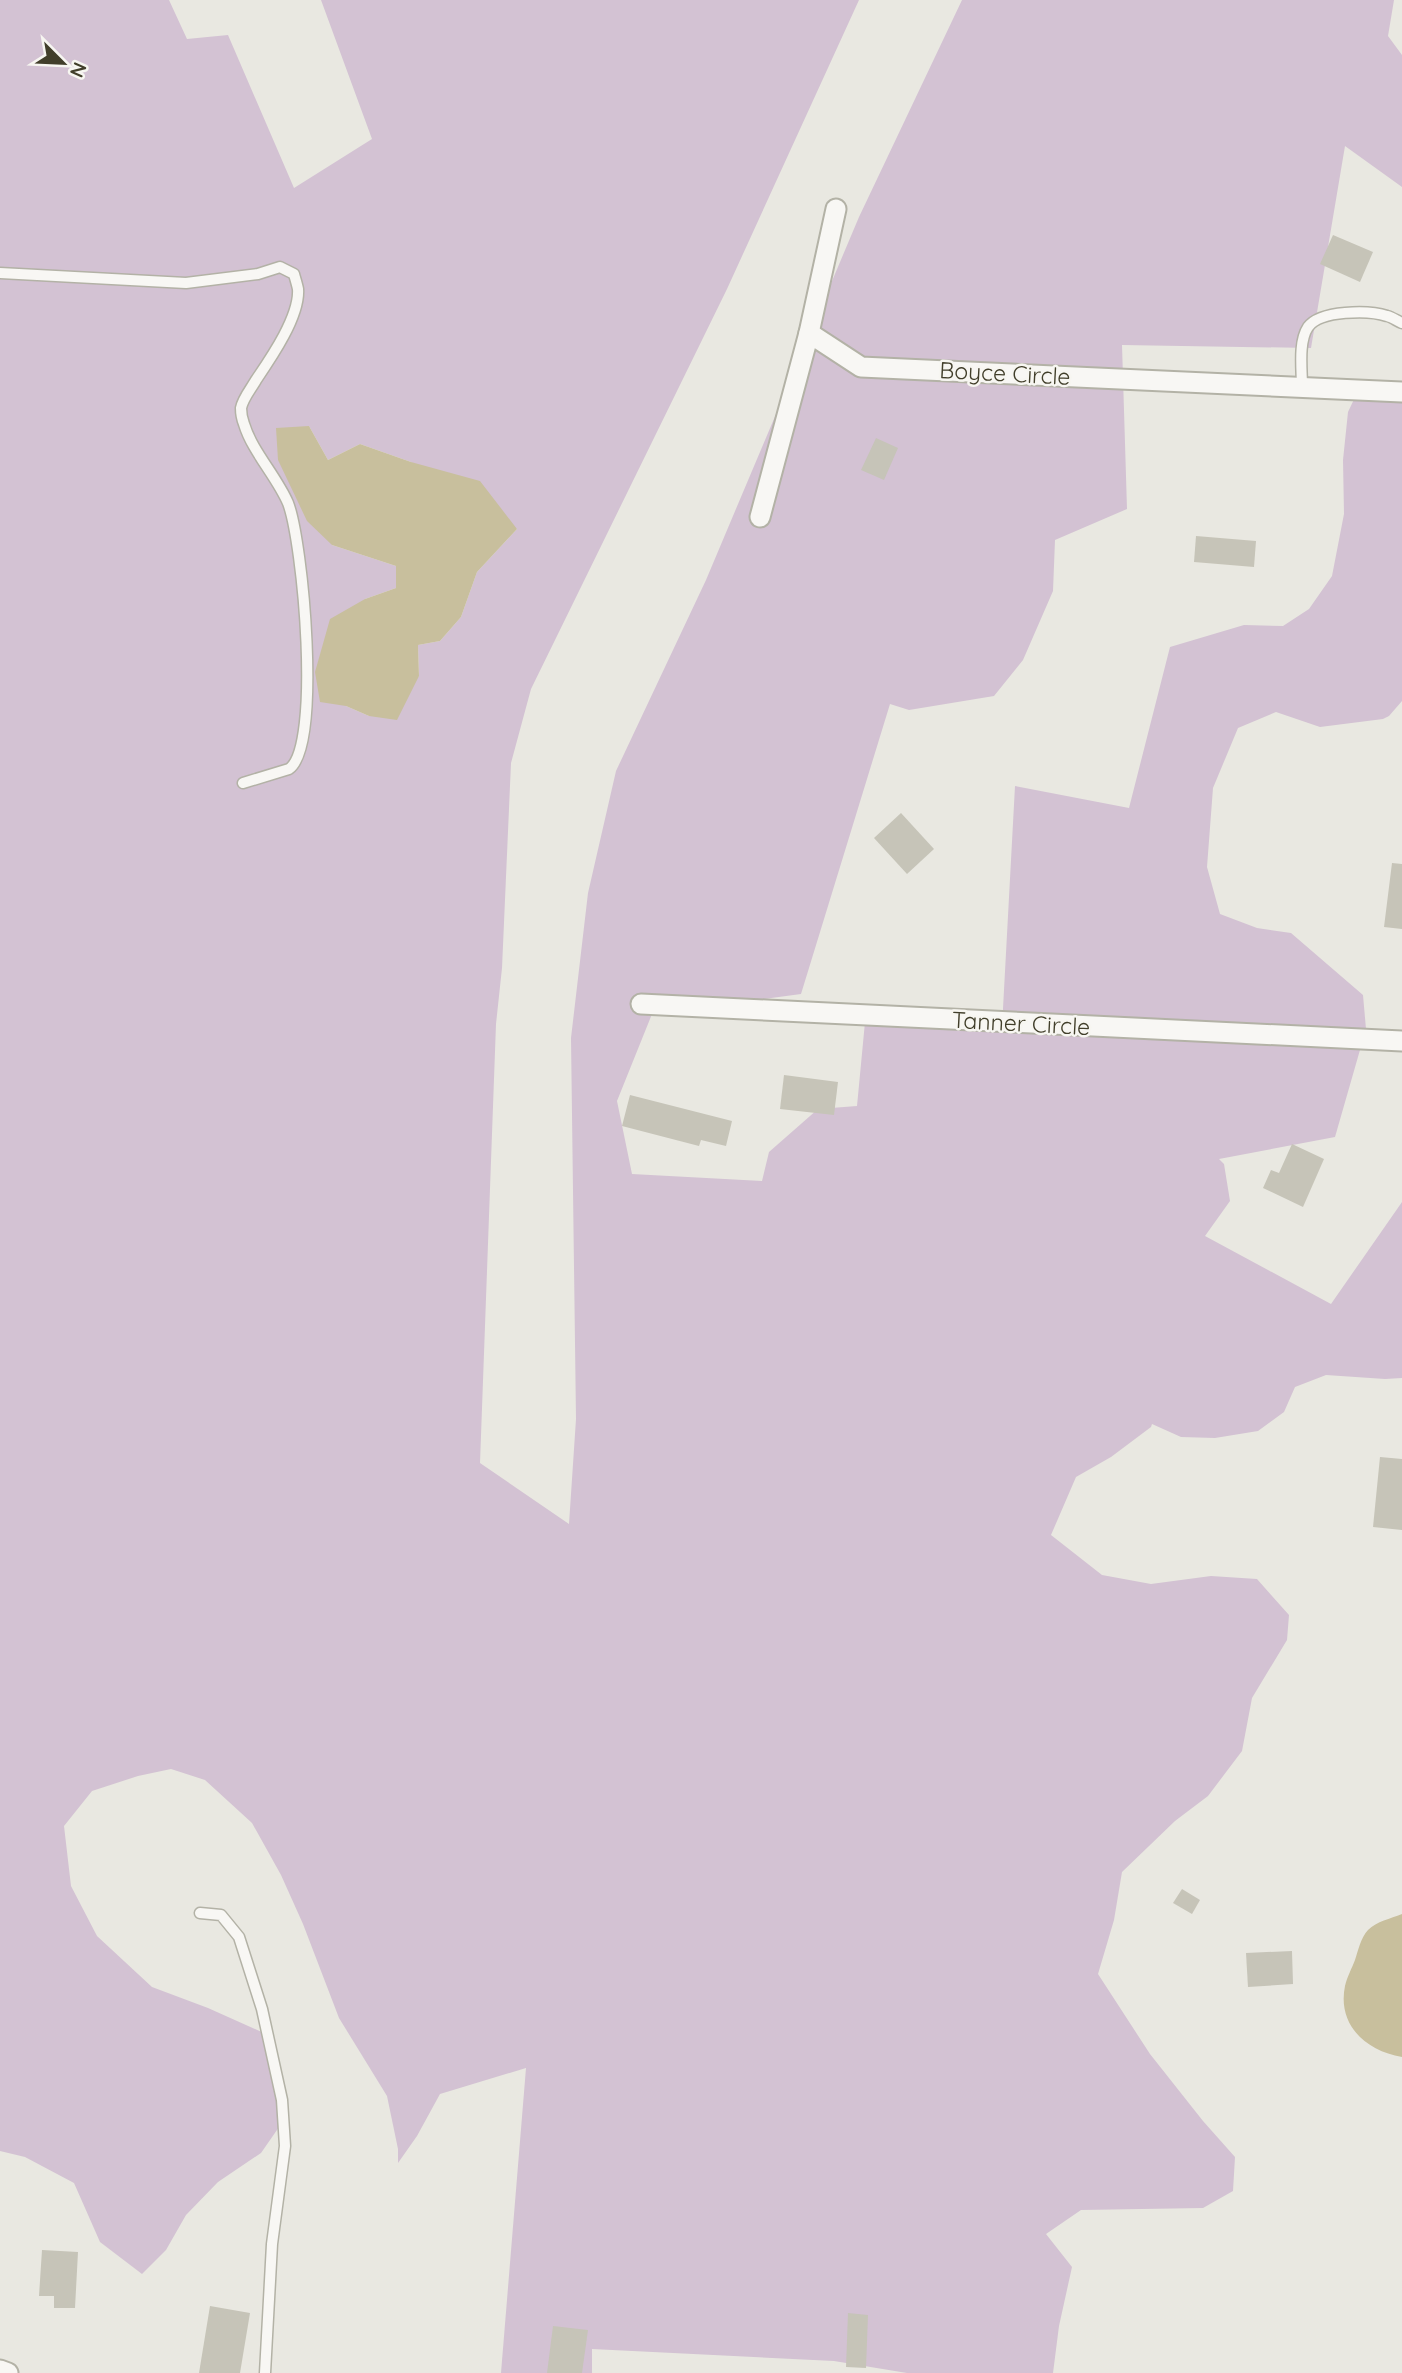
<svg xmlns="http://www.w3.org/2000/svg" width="1402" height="2373" font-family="Quicksand,sans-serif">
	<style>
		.green { fill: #d3c2d3; fill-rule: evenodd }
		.water { fill: #c8bf9d }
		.building { fill: #c6c4b8 }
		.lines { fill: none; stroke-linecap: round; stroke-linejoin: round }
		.service-casing { stroke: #b3b2a6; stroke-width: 13 }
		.minor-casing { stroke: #b3b2a6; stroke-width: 23 }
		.service { stroke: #f8f7f4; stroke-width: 10 }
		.minor { stroke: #f8f7f4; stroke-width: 19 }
		.labels { text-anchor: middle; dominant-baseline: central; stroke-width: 5; stroke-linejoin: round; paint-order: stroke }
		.street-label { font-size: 23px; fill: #413e2a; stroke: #f7f6f1 }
	</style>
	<rect width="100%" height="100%" fill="#e9e8e1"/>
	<path class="green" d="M0,0h169l18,39 41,-4 66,153 78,-49 -51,-139h538l-132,289 -196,400 -20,74 -9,205 -6,56 -16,439 89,61 7,-105 -5,-381 17,-145 28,-122 90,-191 153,-363 103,-217h432l-6,36 14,19v132l-57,-41 -34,202 -189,-3 5,164 -72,31 -2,51 -30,69 -29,36 -85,14 -19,-6 -89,290 -149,20 -35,87 15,73 130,7 7,-29 49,-43 39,-3 8,-84 137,5 13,-241 114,22 41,-161 74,-22 39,1 26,-17 23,-33 12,-62 -1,-54 5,-48 9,-19 45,5v303l-13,15 -6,3 -63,8 -44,-15 -38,16 -25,60 -6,79 13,47 37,14 34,5 72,62 3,34 -31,108 -116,22 5,5 6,37 -25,35 126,68 71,-102v176l-17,1 -59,-4 -31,12 -11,25 -26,19 -43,7 -34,-1 -29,-13 -1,3 -40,30 -35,20 -25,58 51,40 49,9 60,-8 46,3 32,36 -2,25 -35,58 -10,53 -34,45 -33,25 -53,51 -8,48 -16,54 52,80 53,67 32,36 -2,34 -30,17 -122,2 -35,24 26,33 -13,59 -6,47h-146l-73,-12 -242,-12v24h-91l25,-305 -86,26 -23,42 -19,27v-14l-11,-53 -48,-78 -36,-94 -22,-49 -29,-52 -47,-43 -34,-11 -33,7 -46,15 -28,35 7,60 26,50 55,51 56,21 58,26 20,83 -25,36 -43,29 -32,33 -20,35 -24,24 -42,-32 -26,-59 -49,-26 -25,-6zM309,426l19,34 32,-16 51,18 106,67 -40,43 -16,45 -21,24 -22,4 1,31 -50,40 -23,-10 19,-107 31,-11v-22l-64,-21z"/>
	<g class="water">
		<polygon points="309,426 328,460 360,444 411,462 480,481 517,529 477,572 461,617 440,641 418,645 419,676 397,720 369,716 346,706 320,702 315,672 330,619 365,599 396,588 396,566 332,545 307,521 278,460 276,428"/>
		<path d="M1402,1914v143c-36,-6 -65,-32 -57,-71 2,-9 7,-18 10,-26 3,-9 6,-23 13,-30 9,-9 22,-11 34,-16z"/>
	</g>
	<g class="building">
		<polygon points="1333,235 1373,252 1360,282 1320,264"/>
		<polygon points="876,438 898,448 884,480 861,470"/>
		<polygon points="1196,536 1256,541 1254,567 1194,562"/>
		<polygon points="901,813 934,849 907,874 874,838"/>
		<polygon points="1392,863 1402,864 1402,929 1384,927"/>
		<polygon points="784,1075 838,1082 834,1115 780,1109"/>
		<polygon points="630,1095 732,1121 726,1146 701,1140 699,1146 622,1126"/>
		<polygon points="1292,1144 1324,1159 1303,1207 1263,1188 1271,1170 1279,1173"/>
		<polygon points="1380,1457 1402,1459 1402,1530 1373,1527"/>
		<polygon points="1182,1889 1200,1900 1192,1914 1173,1903"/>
		<polygon points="1292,1951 1293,1984 1248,1987 1246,1953"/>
		<polygon points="42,2250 78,2252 75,2308 54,2308 54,2296 39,2296"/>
		<polygon points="210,2306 250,2313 240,2373 199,2373"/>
		<polygon points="848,2313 868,2315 866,2368 846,2367"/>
		<polygon points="553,2326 588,2330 582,2373 547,2373"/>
	</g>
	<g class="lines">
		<defs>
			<g id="service">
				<path d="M0,273l186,10 72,-9 22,-7 14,7c1,4 3,10 4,15 2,27 -27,69 -42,91 -5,9 -13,18 -15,28 0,5 1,11 3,16 8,27 33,53 44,79 15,39 34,243 1,266l-46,14"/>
				<path d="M1302,387c0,-17 -4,-45 6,-60 12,-17 61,-17 79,-11 5,1 10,5 15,7"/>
				<polyline points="200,1913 221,1915 239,1937 262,2009 282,2100 285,2146 272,2244 265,2373"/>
			</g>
			<g id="minor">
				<polyline points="809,333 836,209"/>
				<polyline points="760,517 809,333 861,367 1402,392"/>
				<polyline points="641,1004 1402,1041"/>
				<polyline points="0,2370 8,2373"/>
			</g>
		</defs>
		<use href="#service" class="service-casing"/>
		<use href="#minor" class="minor-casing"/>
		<use href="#service" class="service"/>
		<use href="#minor" class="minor"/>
	</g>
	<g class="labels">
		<g class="street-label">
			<text transform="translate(1005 373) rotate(3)">Boyce Circle</text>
			<text transform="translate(1021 1023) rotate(3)">Tanner Circle</text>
		</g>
	</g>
	<g transform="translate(63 63) rotate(114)" stroke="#f7f6f1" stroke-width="5" paint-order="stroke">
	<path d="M0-5L12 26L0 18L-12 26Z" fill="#413e2a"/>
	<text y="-10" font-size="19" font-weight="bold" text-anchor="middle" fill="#413e2a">N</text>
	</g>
</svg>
